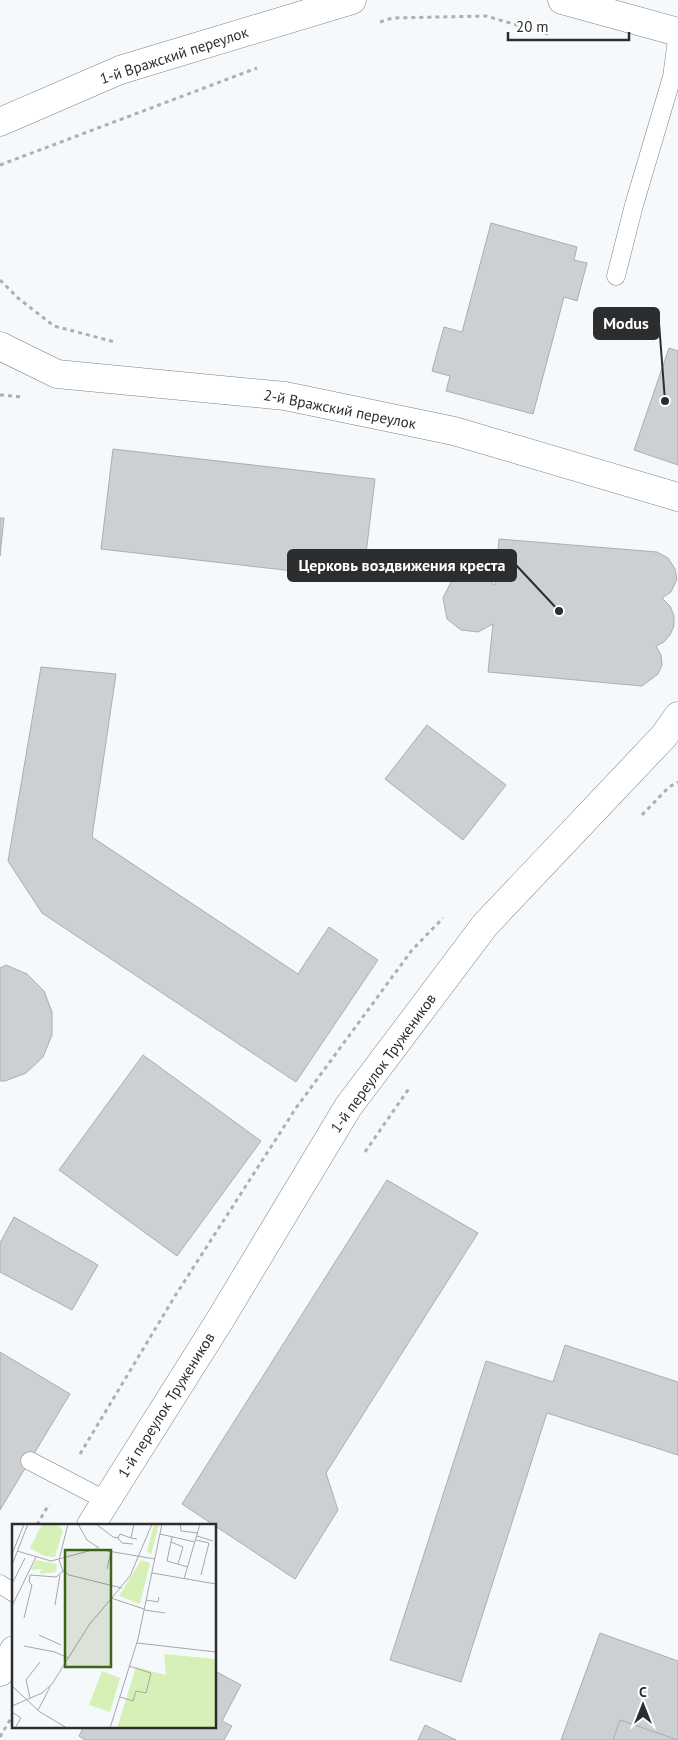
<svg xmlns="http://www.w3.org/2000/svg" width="678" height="1740" font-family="'PT Sans',sans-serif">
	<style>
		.building { fill: #cdd0d2; stroke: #abaeb0 }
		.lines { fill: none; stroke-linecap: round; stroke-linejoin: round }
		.service-casing { stroke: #7e8183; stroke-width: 19 }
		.minor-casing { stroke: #7e8183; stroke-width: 29 }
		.tertiary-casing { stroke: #7e8183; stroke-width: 29 }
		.path { stroke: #adafb1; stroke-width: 3; stroke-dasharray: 4 4; stroke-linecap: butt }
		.service { stroke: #fff; stroke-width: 18 }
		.minor { stroke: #fff; stroke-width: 28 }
		.tertiary { stroke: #fff; stroke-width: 28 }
		.labels { text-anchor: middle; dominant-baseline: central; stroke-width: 5; stroke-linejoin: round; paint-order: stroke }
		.street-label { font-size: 15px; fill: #2c2d2e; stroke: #fff }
		.inset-road { fill: none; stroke: #a5a7a9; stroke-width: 1 }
		.view { fill: #40631a; fill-opacity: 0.15; stroke: #40631a; stroke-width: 2.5 }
		.inset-edge { fill: none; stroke: #2c2d2e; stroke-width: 2.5 }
		.leader { fill: none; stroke: #2c2d2e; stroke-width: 2 }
		.callout-dot { fill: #2c2d2e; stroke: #fff; stroke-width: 2 }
		.callout { fill: #2c2d2e; stroke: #2c2d2e; stroke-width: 2 }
		.callout-label { font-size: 16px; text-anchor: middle; font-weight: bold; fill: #fff }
	</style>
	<rect width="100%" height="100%" fill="#f6f9fb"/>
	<g class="building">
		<polygon points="491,223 577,247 574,260 587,263 577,301 564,297 533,414 446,391 450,376 432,371 444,327 462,332"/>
		<polygon points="669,348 678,351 678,465 634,450"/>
		<polygon points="113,449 375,479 363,579 101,549"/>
		<polygon points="0,518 4,518 0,556"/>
		<polygon points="499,539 657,552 668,558 675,569 677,579 671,592 662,598 670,606 674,616 674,626 670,635 664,642 656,646 661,655 662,665 658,674 642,686 488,672 493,624 478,632 461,630 447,619 443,598 451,582 468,575 486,577 495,585"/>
		<polygon points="41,667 116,674 92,837 298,974 329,927 378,960 296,1082 42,913 8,861"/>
		<polygon points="427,725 506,785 463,840 385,779"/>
		<polygon points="6,965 27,974 44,991 52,1012 52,1035 43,1057 26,1073 5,1081 0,1081 0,968"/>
		<polygon points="143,1055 261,1141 177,1256 59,1170"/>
		<polygon points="387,1180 478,1233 326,1473 338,1510 295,1579 182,1504"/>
		<polygon points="14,1217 98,1265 72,1310 0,1272 0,1243"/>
		<polygon points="565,1345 678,1382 678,1455 547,1413 461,1682 390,1660 486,1361 553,1382"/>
		<polygon points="0,1352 70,1394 0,1510"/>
		<polygon points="600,1633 678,1661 678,1740 561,1740"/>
		<polygon points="215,1671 241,1685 222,1721 232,1726 224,1740 85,1740 79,1736 84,1726 215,1726"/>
		<polygon points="620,1720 678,1740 613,1740"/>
		<polygon points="425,1725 456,1740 418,1740"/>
	</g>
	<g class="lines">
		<defs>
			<g id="service">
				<polyline points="616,276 634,205 672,77 678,33"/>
				<polyline points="30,1461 105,1500"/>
				<polyline points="0,1584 14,1593"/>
			</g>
			<g id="minor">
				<polyline points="0,346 57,374 285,396 454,431 678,497"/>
				<polyline points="91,1525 220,1320 348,1107 485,925 664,736 678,716"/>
				<polyline points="0,1672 14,1650"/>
			</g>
			<g id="tertiary">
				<polyline points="562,0 678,32"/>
				<polyline points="0,122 120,70 352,0"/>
			</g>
		</defs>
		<use href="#service" class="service-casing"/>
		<use href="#minor" class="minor-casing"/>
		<use href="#tertiary" class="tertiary-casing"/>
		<g class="path">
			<polyline points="380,22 392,18 486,16 548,34"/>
			<polyline points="0,165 257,68"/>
			<polyline points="0,280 18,298 54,326 115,342"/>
			<polyline points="0,395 22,397"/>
			<polyline points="642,815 669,787 678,782"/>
			<polyline points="365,1152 410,1087"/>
			<polyline points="80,1454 175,1296 296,1108 412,950 443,918"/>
			<polyline points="37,1525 49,1504"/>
			<polyline points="0,1737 14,1713"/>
		</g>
		<use href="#service" class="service"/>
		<use href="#minor" class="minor"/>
		<use href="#tertiary" class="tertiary"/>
	</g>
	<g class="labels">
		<g class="street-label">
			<text transform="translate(174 55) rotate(-18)">1-й Вражский переулок</text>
			<text transform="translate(340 409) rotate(11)">2-й Вражский переулок</text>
			<text transform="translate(383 1063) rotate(-54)">1-й переулок Тружеников</text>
			<text transform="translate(166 1405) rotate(-58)">1-й переулок Тружеников</text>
		</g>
	</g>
	<g transform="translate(12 1524)">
		<rect width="204" height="204" fill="#f6f9fb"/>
		<path d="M30,0h15l6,6 -8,27 -11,-1 -14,-8zM142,0h5l-8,31 -4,-4zM24,36l21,4 -1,8 -16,2 1,-5 -10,1zM129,36l9,3 -10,41 -21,-8zM152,130l52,5v69h-99l19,-61 30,8zM90,147l18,7 -10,34 -21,-7z" fill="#d5f1b8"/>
		<path class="inset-road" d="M56,0l-9,36 4,11 6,4 53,13M66,0l9,16 12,8M84,0l17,13 5,1 2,-4 11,4M122,0l-3,14 6,1M168,0l1,7 17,2M148,10l35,8M185,12l16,5M160,13l-5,24 21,6M106,14l4,5 11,1M184,16l13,3 -8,32M159,18l12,5 -5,17M5,27l34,10 45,-12 59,10M0,30l12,-30M0,41l16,-41M95,45l4,-17M140,49l64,11M172,55l16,-55M0,60l13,-26M99,74l33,11M134,76l12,2 1,-5M43,81l5,-30M0,82l24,-49M132,86l21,3M12,94l8,-33 -3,-3 1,-7 26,2 7,-6M27,111l22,10M125,119l79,9M12,122l31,6 13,6M0,162l28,26 27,16M108,173l13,4 3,-10 10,2 5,-20 -22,-7M18,174l-4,-18 14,-18M0,182l30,-13 10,-9 37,-59 41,-49 22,-52M26,186l12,-23M0,188l9,6 -6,10M98,204l28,-89 24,-115"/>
		<path class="view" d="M53,26h46v117h-46z"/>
		<rect width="204" height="204" class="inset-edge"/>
	</g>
	<path class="leader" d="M665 401L659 323M559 611L516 565"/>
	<g class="callout-dot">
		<circle cx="665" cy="401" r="5"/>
		<circle cx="559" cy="611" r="5"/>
	</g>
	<g class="callout">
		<rect x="594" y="308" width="65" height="31" rx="5"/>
		<rect x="288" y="550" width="228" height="31" rx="5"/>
	</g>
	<g class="callout-label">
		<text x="626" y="329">Modus</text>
		<text x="402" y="571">Церковь воздвижения креста</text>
	</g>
	<g transform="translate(643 1705)" stroke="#ffffff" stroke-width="4" paint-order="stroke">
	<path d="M0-4L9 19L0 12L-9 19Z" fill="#2c2d2e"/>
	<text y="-8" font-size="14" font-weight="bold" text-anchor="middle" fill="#2c2d2e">С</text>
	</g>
	<path d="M508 32v8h121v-8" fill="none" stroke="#2c2d2e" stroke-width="2.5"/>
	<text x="516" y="32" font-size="15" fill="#2c2d2e" stroke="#ffffff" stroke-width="4" paint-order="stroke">20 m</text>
</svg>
